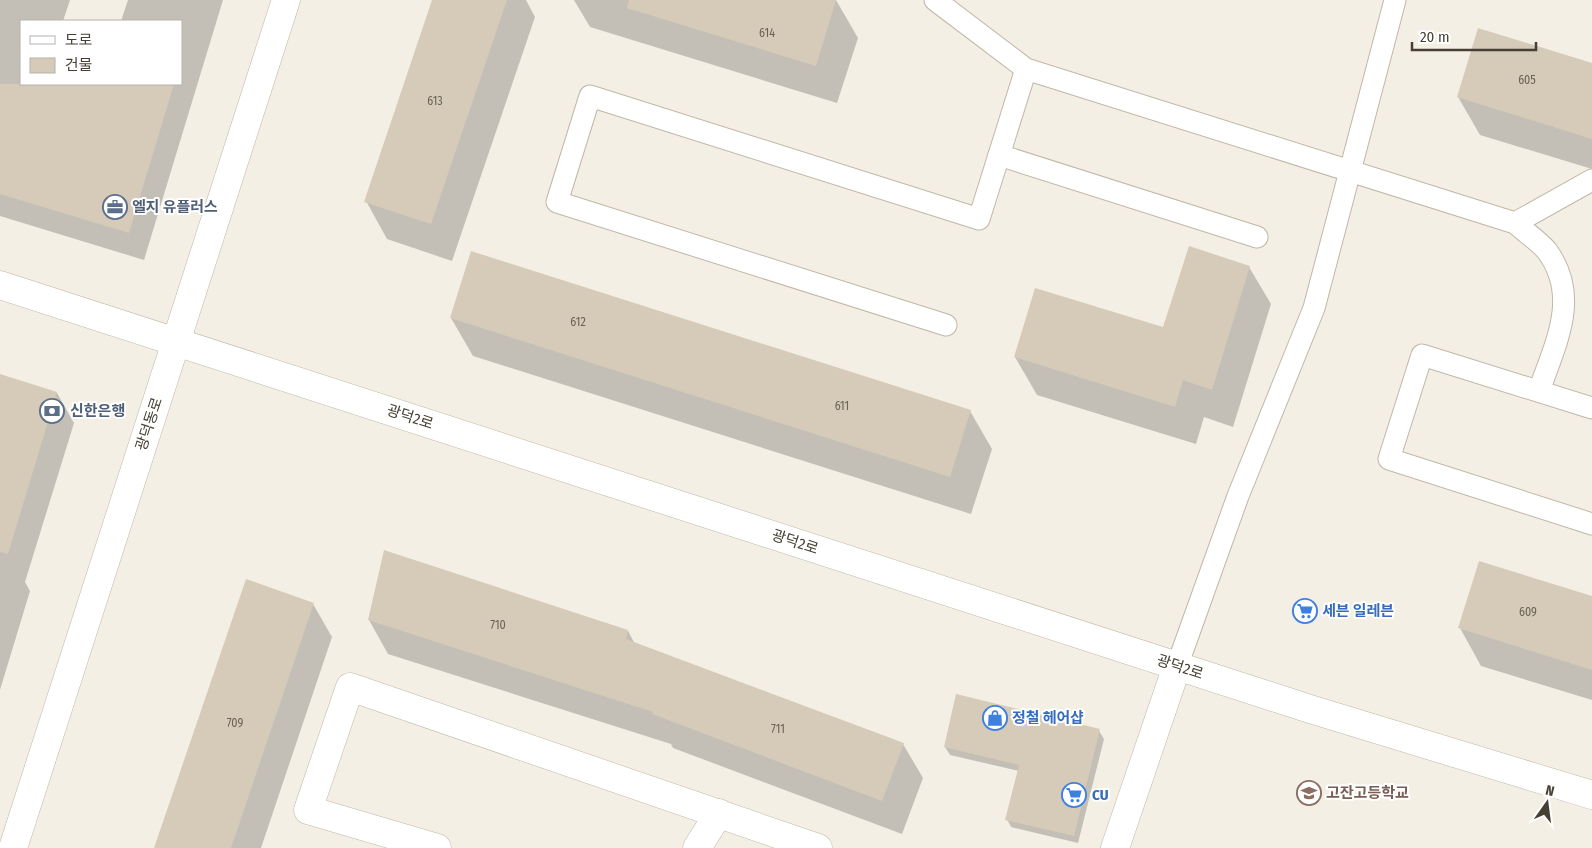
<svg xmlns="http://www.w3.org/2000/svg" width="1592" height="848" font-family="'Fira Sans Condensed','Noto Sans KR',sans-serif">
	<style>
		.shadow { fill: #0003 }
		.building { fill: #d6cbb9 }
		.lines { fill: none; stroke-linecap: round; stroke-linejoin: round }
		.service-casing { stroke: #c0b7a6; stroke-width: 23 }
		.minor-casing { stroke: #c0b7a6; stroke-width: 29 }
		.tertiary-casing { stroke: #c0b7a6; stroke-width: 29 }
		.service { stroke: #fff; stroke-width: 21 }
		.minor { stroke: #fff; stroke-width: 28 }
		.tertiary { stroke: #fff; stroke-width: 28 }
		.labels { text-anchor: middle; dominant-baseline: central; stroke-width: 4; stroke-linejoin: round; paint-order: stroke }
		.number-label { font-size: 12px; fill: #6a6254 }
		.service-label { font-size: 15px; font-weight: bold; fill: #4e5e75; stroke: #fff; text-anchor: start }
		.street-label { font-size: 15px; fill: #463f33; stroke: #fff }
		.shop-label { font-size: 15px; font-weight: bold; fill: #366cbe; stroke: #fff; text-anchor: start }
		.education-label { font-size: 15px; font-weight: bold; fill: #785e54; stroke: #fff; text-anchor: start }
	</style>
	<rect width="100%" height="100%" fill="#f4efe4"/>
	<g class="shadow">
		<polygon points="0,0 70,0 63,21 21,21 21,84 181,84 181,21 121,21 128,0 223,0 144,260 0,216"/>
		<polygon points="433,0 526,0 535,17 452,261 387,239 366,201"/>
		<polygon points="574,0 836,0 858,38 837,103 590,27"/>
		<polygon points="1592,64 1592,169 1480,135 1458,97"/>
		<polygon points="1249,267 1271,304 1233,427 1204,417 1196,444 1037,395 1015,357 1164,329"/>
		<polygon points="451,318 970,411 992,449 971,514 473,356"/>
		<polygon points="0,376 57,393 74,423 25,582 30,591 0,690"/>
		<polygon points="1592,597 1592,700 1481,666 1460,628"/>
		<polygon points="313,604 332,637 261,848 159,848"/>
		<polygon points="369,620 628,631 635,644 903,744 923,778 902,834 673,748 671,744 388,654"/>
		<polygon points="1099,731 1104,739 1078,843 1011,827 1007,819 1019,771 950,755 945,747"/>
	</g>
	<g class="building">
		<polygon points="432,0 507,0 431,224 364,202"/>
		<polygon points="629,0 836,0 816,66 627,8"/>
		<polygon points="1478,28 1592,63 1592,139 1457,97"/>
		<polygon points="0,84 174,84 129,233 0,194"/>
		<polygon points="1189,246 1250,266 1212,390 1183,380 1175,407 1014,357 1035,288 1163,327"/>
		<polygon points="471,251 971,410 950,477 450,318"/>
		<polygon points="0,374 57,392 8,554 0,552"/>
		<polygon points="384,550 628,630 626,639 904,743 882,801 652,714 653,712 368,620"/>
		<polygon points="1479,561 1592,596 1592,670 1458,628"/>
		<polygon points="246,579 314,603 231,848 154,848"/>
		<polygon points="956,694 1100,729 1074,836 1005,820 1019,765 944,747"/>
	</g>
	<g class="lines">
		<defs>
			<g id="service">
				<path d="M935,0l91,69 489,154c10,9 24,18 32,28 34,46 8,93 -8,140"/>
				<polyline points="999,155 1257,237"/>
				<polyline points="1515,223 1592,180"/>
				<polyline points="946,325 557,202 590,96 979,219 1026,69"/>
				<polyline points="1592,408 1422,355 1389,459 1592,524"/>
				<polyline points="1177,666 1238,496 1314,308 1395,0"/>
			</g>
			<g id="minor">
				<polyline points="437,848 308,810 350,687 818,848"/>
				<polyline points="697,848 719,813"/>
				<polyline points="1115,848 1177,666"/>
			</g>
			<g id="tertiary">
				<polyline points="0,285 1310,709 1592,795"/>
				<polyline points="13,848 286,0"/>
			</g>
		</defs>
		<use href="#service" class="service-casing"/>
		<use href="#minor" class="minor-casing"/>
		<use href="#tertiary" class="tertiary-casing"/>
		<use href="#service" class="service"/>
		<use href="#minor" class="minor"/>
		<use href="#tertiary" class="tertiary"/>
	</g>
	<defs>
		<symbol id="office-ring" viewBox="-11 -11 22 22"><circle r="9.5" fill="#fff" stroke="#5c6f8a" stroke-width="1.5"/><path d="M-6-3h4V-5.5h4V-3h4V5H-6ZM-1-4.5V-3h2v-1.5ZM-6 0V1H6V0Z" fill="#5c6f8a"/></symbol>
		<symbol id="bank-ring" viewBox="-11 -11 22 22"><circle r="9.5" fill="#fff" stroke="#5c6f8a" stroke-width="1.5"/><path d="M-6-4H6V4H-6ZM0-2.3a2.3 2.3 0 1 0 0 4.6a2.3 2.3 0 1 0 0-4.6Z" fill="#5c6f8a"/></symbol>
		<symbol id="supermarket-ring" viewBox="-11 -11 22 22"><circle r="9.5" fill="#fff" stroke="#3f7fe0" stroke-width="1.5"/><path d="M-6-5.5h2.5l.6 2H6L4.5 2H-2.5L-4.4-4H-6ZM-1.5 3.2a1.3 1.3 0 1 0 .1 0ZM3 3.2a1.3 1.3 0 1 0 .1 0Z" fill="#3f7fe0"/></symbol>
		<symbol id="shop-ring" viewBox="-11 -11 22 22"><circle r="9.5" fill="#fff" stroke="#3f7fe0" stroke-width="1.5"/><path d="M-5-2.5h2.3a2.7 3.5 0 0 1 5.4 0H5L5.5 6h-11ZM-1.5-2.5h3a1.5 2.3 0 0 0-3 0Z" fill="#3f7fe0"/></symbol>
		<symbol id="school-ring" viewBox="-11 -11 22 22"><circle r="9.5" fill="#fff" stroke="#8d6e63" stroke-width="1.5"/><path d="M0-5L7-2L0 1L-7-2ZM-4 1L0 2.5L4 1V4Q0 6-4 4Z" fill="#8d6e63"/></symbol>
	</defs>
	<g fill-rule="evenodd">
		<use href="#office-ring" x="101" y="193" width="28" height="28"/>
		<use href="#bank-ring" x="38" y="397" width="28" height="28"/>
		<use href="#supermarket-ring" x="1291" y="597" width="28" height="28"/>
		<use href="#shop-ring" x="981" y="704" width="28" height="28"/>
		<use href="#school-ring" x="1295" y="779" width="28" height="28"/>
		<use href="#supermarket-ring" x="1060" y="781" width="28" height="28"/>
	</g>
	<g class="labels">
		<g class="number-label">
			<text x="767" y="33">614</text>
			<text x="1527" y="80">605</text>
			<text x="435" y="101">613</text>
			<text x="578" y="322">612</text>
			<text x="842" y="406">611</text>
			<text x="1528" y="612">609</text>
			<text x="498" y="625">710</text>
			<text x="235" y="723">709</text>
			<text x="778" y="729">711</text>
		</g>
		<g class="service-label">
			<text x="132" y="207">엘지 유플러스</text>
			<text x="70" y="411">신한은행</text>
		</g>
		<g class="street-label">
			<text transform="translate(410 417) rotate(18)">광덕2로</text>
			<text transform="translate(149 424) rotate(-72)">광덕동로</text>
			<text transform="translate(795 542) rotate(18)">광덕2로</text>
			<text transform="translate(1180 667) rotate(18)">광덕2로</text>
		</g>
		<g class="shop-label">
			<text x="1322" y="611">세븐 일레븐</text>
			<text x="1012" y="718">정철 헤어샵</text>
			<text x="1092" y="795">CU</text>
		</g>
		<g class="education-label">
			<text x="1326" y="793">고잔고등학교</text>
		</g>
	</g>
	<rect x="20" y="20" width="162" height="65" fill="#ffffff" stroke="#b5b2ad"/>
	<rect x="30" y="36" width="25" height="8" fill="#ffffff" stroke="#b5b2ad"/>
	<text x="65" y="45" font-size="15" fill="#463f33">도로</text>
	<rect x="30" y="58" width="25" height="15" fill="#d6cbb9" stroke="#b5b2ad"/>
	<text x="65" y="70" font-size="15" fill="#463f33">건물</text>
	<g transform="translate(1547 803) rotate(14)" stroke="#ffffff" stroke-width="4" paint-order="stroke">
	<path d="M0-4L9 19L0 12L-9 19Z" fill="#463f33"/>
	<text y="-8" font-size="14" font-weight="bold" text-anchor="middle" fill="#463f33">N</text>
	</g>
	<path d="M1412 42v8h124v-8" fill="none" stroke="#463f33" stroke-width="2.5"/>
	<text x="1420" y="42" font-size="15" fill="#463f33" stroke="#ffffff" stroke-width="4" paint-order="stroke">20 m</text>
</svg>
